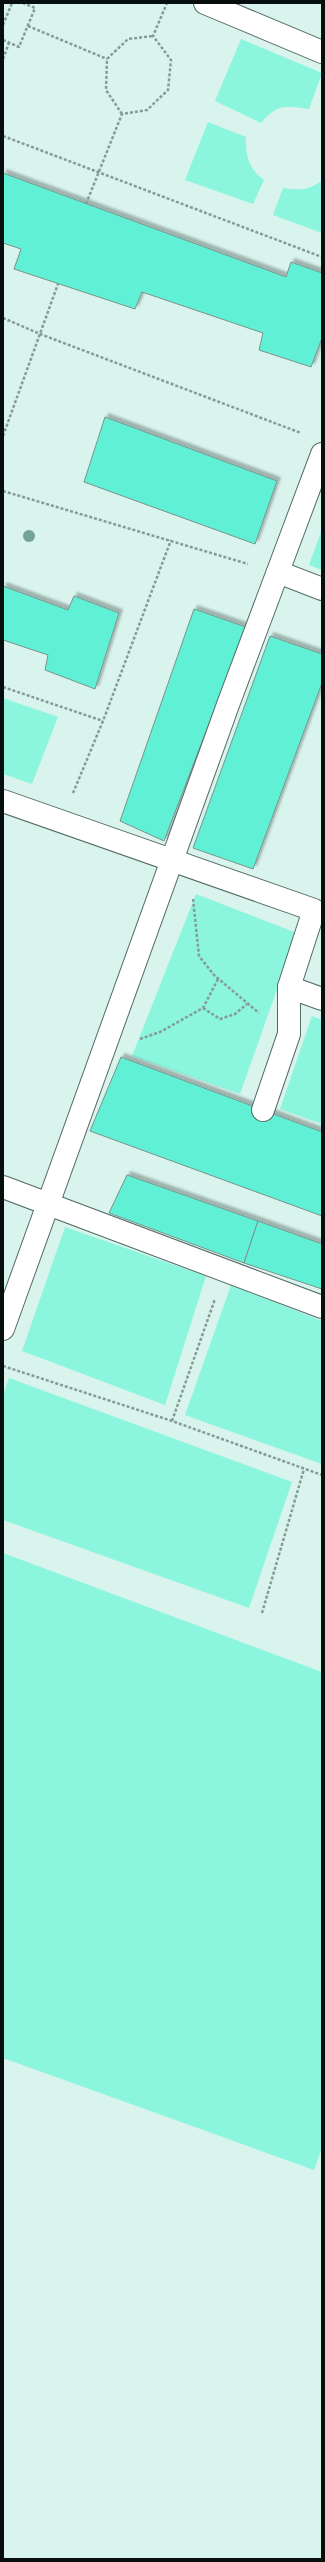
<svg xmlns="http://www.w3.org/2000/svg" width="325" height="2562" font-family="Mulish,sans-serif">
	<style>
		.green { fill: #8cf5de }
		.building { fill: #61f0d5; stroke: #7a938c; filter: url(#shadow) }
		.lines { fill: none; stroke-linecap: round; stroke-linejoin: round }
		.minor-casing { stroke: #536b65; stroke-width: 24 }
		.path { stroke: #879b96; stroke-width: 2.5; stroke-dasharray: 3 2; stroke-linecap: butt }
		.minor { stroke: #fff; stroke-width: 22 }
		.tree { fill: #75a298 }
	</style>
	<defs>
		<filter id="shadow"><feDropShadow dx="3.5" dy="-3.5" stdDeviation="1" flood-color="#0004"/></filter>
	</defs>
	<rect width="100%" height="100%" fill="#d9f4ed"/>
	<g class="green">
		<path d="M241,39l81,34 -13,36c-22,-4 -33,-5 -48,14l-46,-22z"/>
		<path d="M208,122l38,15c-1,19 3,32 18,43l-11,24 -68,-24z"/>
		<path d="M322,180v53l-49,-18 10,-27c15,2 27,3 39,-8z"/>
		<polygon points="322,529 322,570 309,565"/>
		<polygon points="3,698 58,717 32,784 3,774"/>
		<polygon points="196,894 297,933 240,1094 132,1056"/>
		<polygon points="312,1016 322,1020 322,1124 280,1109"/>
		<polygon points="65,1227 206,1276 165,1405 22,1351"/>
		<polygon points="231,1285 322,1321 322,1464 185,1415"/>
		<polygon points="9,1378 292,1482 249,1608 3,1520 3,1395"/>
		<polygon points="3,1553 322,1672 322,2148 314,2170 3,2058"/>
	</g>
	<g class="building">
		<polygon points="3,173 286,277 291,262 322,273 322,338 311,367 259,350 263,333 142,292 135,309 14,269 21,249 3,243"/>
		<polygon points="105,417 277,481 255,544 84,482"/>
		<polygon points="3,586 68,610 74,596 119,613 95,689 45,670 48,655 3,640"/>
		<polygon points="194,609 246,627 164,841 120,821"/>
		<polygon points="270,636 322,654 322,683 253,869 193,848"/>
		<polygon points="121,1057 322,1132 322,1216 90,1131"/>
		<polygon points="127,1175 258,1221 244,1263 109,1213"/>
		<polygon points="258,1221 322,1244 322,1289 244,1263"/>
	</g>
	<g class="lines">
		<defs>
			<g id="minor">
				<polyline points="205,3 322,52"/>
				<polyline points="278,572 322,589"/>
				<polyline points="3,801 314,910 289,987 322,999"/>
				<polyline points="263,1110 289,1034 289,987"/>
				<polyline points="3,1187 322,1307"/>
				<polyline points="3,1329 229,702 322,454"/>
			</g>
		</defs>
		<use href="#minor" class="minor-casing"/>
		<g class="path">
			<polyline points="3,25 12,3"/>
			<polyline points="28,26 107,59"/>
			<polyline points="3,40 19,47 35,8 23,3"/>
			<polyline points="3,59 9,43"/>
			<polyline points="122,114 106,90 107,59 128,39 153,36"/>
			<polyline points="3,136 322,257"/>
			<polyline points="86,204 122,114 147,110 168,90 171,60 153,36 167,3"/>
			<polyline points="3,318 40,334 301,433"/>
			<polyline points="3,436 58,284"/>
			<polyline points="3,491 248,564"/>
			<polyline points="3,687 103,721"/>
			<polyline points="73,793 103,721 171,540"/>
			<polyline points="193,899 199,956 214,975 259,1013"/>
			<polyline points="203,1008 220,1019 235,1014 247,1004"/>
			<polyline points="140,1039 160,1032 203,1008 218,979"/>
			<polyline points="3,1366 172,1421 322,1475"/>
			<polyline points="172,1421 215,1299"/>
			<polyline points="262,1613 304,1469"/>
		</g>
		<use href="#minor" class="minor"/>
	</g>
	<circle class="tree" cx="29" cy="536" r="6"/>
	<rect width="325" height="2562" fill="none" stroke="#060f0d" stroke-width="8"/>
</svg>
